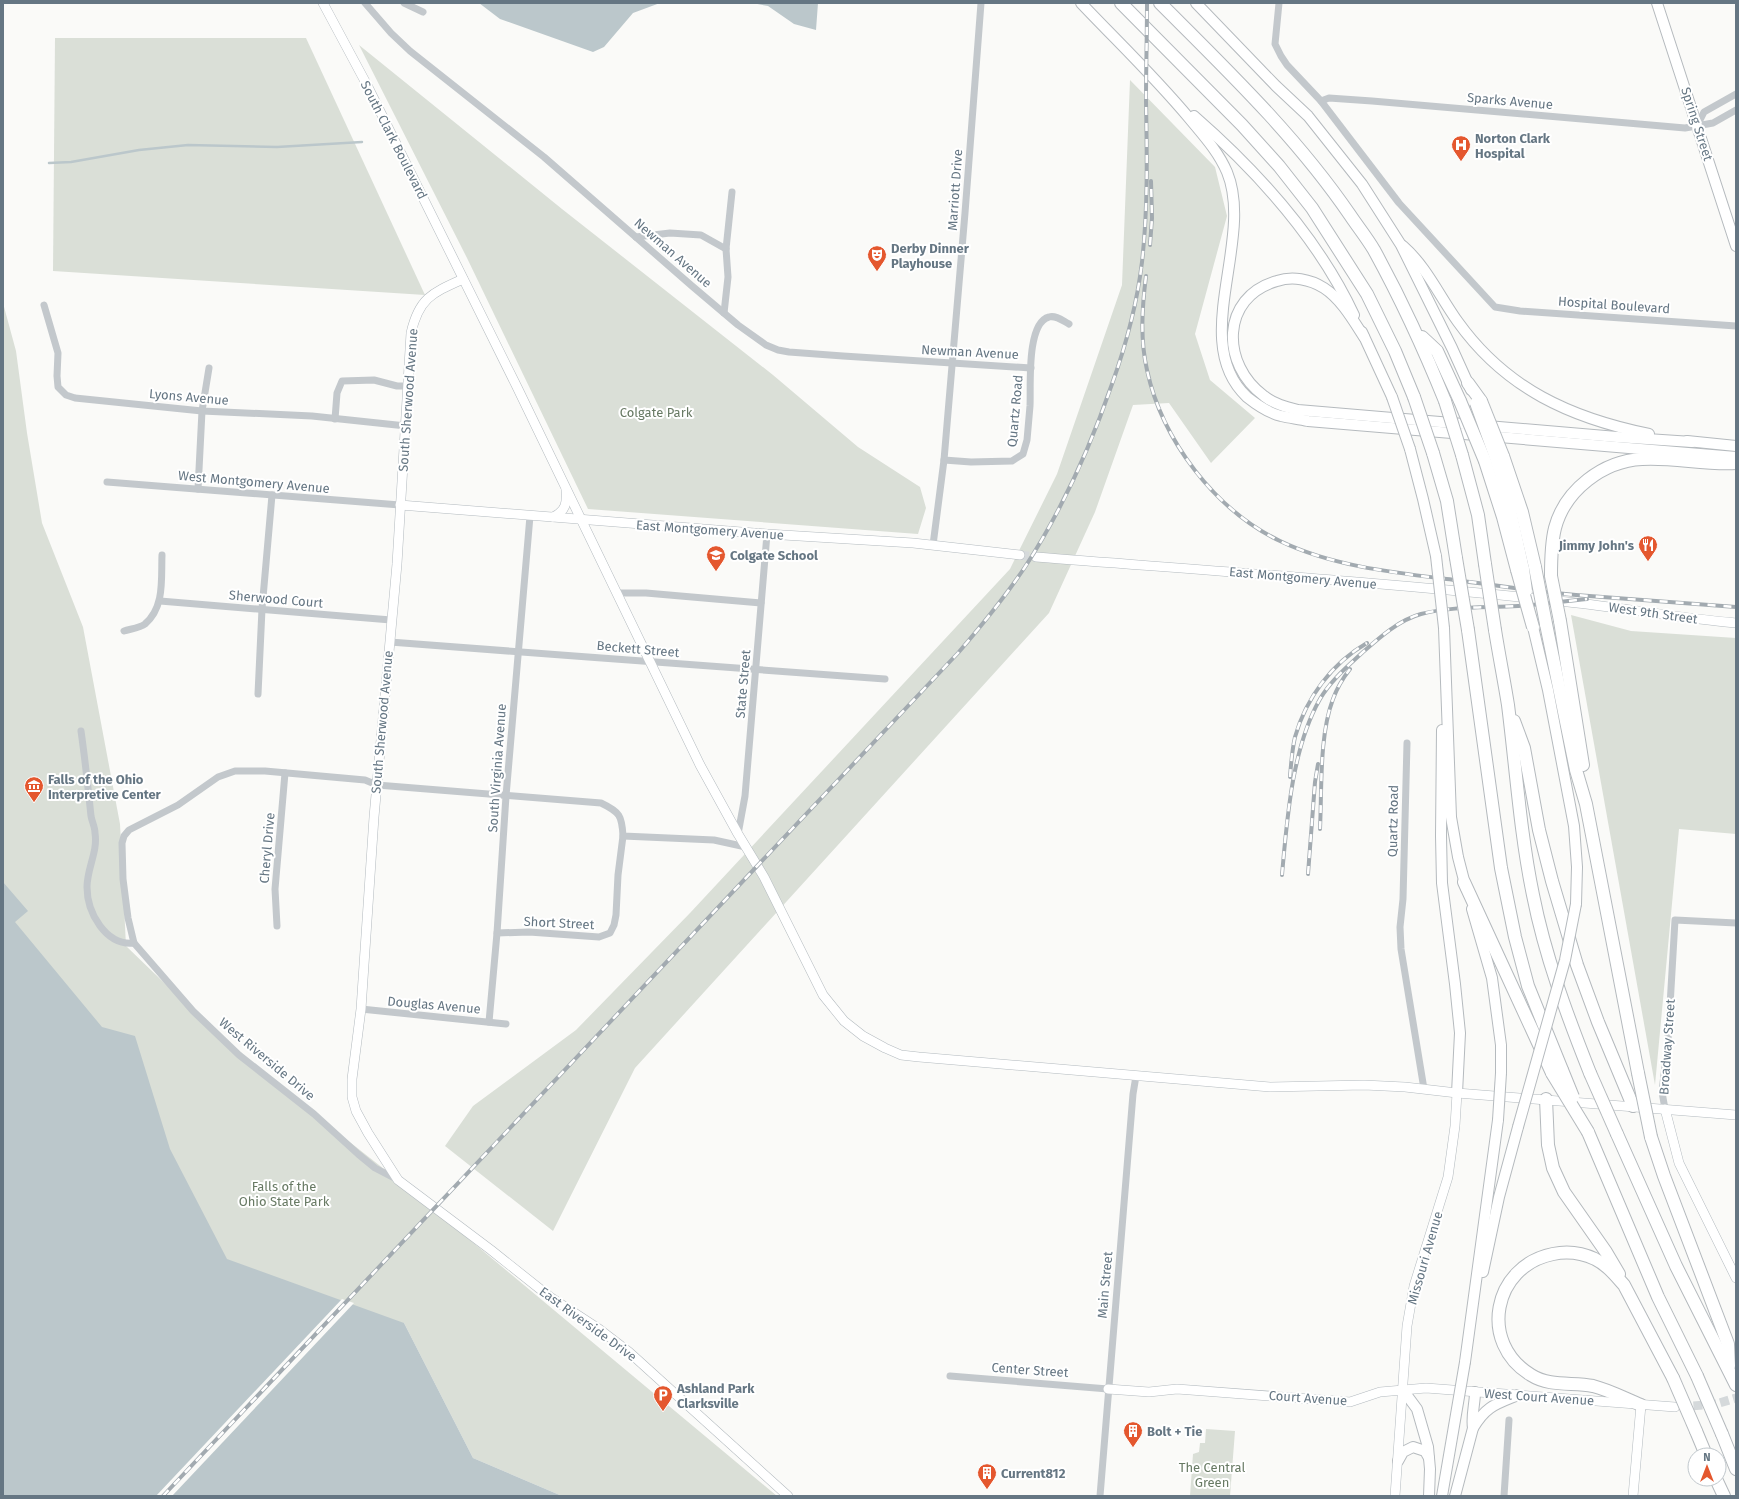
<svg xmlns="http://www.w3.org/2000/svg" width="1739" height="1499" font-family="'Fira Sans',sans-serif">
	<style>
		.green { fill: #dadfd7 }
		.water { fill: #bbc7cb }
		.pier { fill: #fafaf8 }
		.lines { fill: none; stroke-linecap: round; stroke-linejoin: round }
		.stream { stroke: #bbc7cb; stroke-width: 2.5 }
		.secondary-tunnel { stroke: #d5d9db; stroke-width: 9; stroke-dasharray: 9 4.5; stroke-linecap: butt }
		.secondary-casing { stroke: #b3babf; stroke-width: 10 }
		.primary-casing { stroke: #b5babe; stroke-width: 12 }
		.highway-casing { stroke: #b4b9bd; stroke-width: 14 }
		.street { stroke: #c3c8cc; stroke-width: 7 }
		.secondary { stroke: #fff; stroke-width: 9 }
		.primary { stroke: #fff; stroke-width: 10 }
		.highway { stroke: #fff; stroke-width: 12 }
		.rail-casing { stroke: #a2aab0; stroke-width: 4 }
		.rail { stroke: #fff; stroke-width: 2.5; stroke-dasharray: 8; stroke-linecap: butt }
		.primary-bridge-casing { stroke: #b5babe; stroke-width: 12; stroke-linecap: butt }
		.highway-bridge-casing { stroke: #b4b9bd; stroke-width: 14; stroke-linecap: butt }
		.primary-bridge { stroke: #fff; stroke-width: 10 }
		.highway-bridge { stroke: #fff; stroke-width: 12 }
		.labels { text-anchor: middle; dominant-baseline: central; stroke-width: 4; stroke-linejoin: round; paint-order: stroke }
		.street-label { font-size: 13px; fill: #657683; stroke: #fff }
		.poi-label { font-size: 13px; font-weight: bold; fill: #657683; stroke: #fff; text-anchor: start }
		.park-label { font-size: 13px; fill: #687a64; stroke: #fff }
	</style>
	<rect width="100%" height="100%" fill="#fafaf8"/>
	<g class="green">
		<polygon points="55,38 306,38 425,295 53,271"/>
		<polygon points="359,45 562,209 773,375 858,447 920,487 926,508 918,534 588,509 467,258"/>
		<polygon points="1130,80 1215,167 1227,216 1195,334 1210,380 1255,418 1211,463 1169,403 1133,405 1095,512 1049,613 635,1068 553,1231 445,1146 473,1106 576,1030 690,913 1010,569 1057,474 1122,285"/>
		<polygon points="3,303 16,351 27,433 42,523 83,627 120,824 126,946 239,1055 398,1180 777,1496 562,1496 473,1458 404,1323 257,1477 3,939"/>
		<polygon points="1571,615 1631,631 1736,638 1736,834 1679,829 1655,1085"/>
		<polygon points="1206,1429 1235,1431 1230,1496 1190,1496 1193,1454 1199,1452 1200,1443 1205,1443"/>
	</g>
	<g class="water">
		<polygon points="479,3 660,3 633,13 604,47 593,52 500,19"/>
		<polygon points="752,3 818,3 816,30 794,24 768,6"/>
		<polygon points="3,882 28,911 15,922 102,1027 135,1036 170,1149 227,1259 404,1323 473,1458 562,1496 3,1496"/>
	</g>
	<polygon class="pier" points="342,1299 354,1303 172,1496 156,1496"/>
	<g class="lines">
		<polyline class="stream" points="49,163 71,162 139,150 188,145 277,147 362,142"/>
		<g class="secondary-tunnel">
			<polyline points="1020,555 1036,557"/>
			<polyline points="1680,1407 1716,1404 1736,1398"/>
		</g>
		<defs>
			<g id="secondary">
				<polyline points="323,3 367,85 517,387 700,765 738,834 764,877 823,995 844,1021 863,1036 885,1048 901,1055 919,1057 1270,1087 1364,1085 1405,1087 1457,1093 1736,1115"/>
				<path d="M463,279c-31,14 -44,19 -52,54l-14,231 -23,253 -13,192 -9,70v18l4,14 12,22 30,47 93,70 59,47 49,32 30,23 159,144"/>
				<polyline points="400,505 767,534 913,543 1020,555"/>
				<path d="M553,517c13,-6 14,-14 13,-27"/>
				<path d="M1036,557c178,14 355,26 532,45 56,6 112,16 168,21"/>
				<polyline points="1665,1109 1679,1163 1736,1278"/>
				<polyline points="1108,1389 1149,1392 1177,1389 1350,1402 1380,1392 1426,1388 1675,1407"/>
				<polyline points="1395,1496 1407,1326 1414,1286 1448,1177 1455,1126 1457,1093"/>
				<polyline points="1633,1496 1641,1405"/>
			</g>
			<g id="primary">
				<path d="M1081,3c36,38 74,74 108,115 14,17 29,33 38,54 28,68 -39,170 20,225 10,8 22,16 34,19 9,2 18,3 27,5l428,36"/>
				<polyline points="1196,3 1276,86 1308,116 1362,184 1401,245 1452,348 1471,390"/>
				<polyline points="1657,3 1736,246"/>
				<path d="M1194,116c63,55 124,122 160,199"/>
				<path d="M1403,246c23,20 37,51 55,76 48,67 113,96 191,112"/>
				<polyline points="1362,332 1392,397"/>
				<path d="M1364,337c-11,-17 -23,-38 -40,-49 -14,-9 -32,-12 -47,-7 -57,16 -56,84 -13,115 10,8 22,11 34,14l319,27 75,5"/>
				<polyline points="1687,441 1736,446"/>
				<polyline points="1410,449 1423,499 1436,556"/>
				<polyline points="1495,458 1512,515 1524,569"/>
				<polyline points="1533,627 1548,690 1574,826 1577,867 1576,904"/>
				<polyline points="1444,628 1451,817 1458,857 1466,888"/>
				<polyline points="1442,730 1441,836 1442,883 1455,984 1460,1033 1457,1093"/>
				<polyline points="1472,909 1492,978 1501,1045 1501,1073"/>
				<polyline points="1483,1272 1499,1197 1518,1127"/>
				<polyline points="1465,1362 1498,1120"/>
				<polyline points="1403,1390 1417,1409 1428,1447 1430,1469 1429,1496"/>
				<path d="M1473,1428c13,-22 23,-24 45,-33"/>
				<polyline points="1398,1461 1403,1452 1413,1447 1425,1451 1429,1458"/>
				<path d="M1455,1496l18,-68c-2,-12 2,-24 2,-36"/>
			</g>
			<g id="highway">
				<polyline points="1121,3 1242,125 1279,166 1312,208 1367,294 1395,351 1414,397"/>
				<path d="M1160,3c67,67 136,133 190,212 8,12 17,23 24,35 27,49 50,99 71,151"/>
				<polyline points="1422,337 1437,351 1460,401"/>
				<polyline points="1468,383 1481,401"/>
				<polyline points="1433,453 1447,501 1456,558"/>
				<polyline points="1462,455 1478,515 1485,564"/>
				<polyline points="1503,456 1522,512 1535,567"/>
				<polyline points="1485,461 1503,517 1517,570"/>
				<path d="M1551,576c0,-16 0,-32 4,-48 10,-38 48,-67 87,-69 31,-2 63,6 94,4"/>
				<polyline points="1560,621 1583,765"/>
				<polyline points="1546,624 1576,770 1586,804 1638,1073"/>
				<polyline points="1468,630 1501,868 1515,937 1528,986 1562,1070"/>
				<path d="M1495,630c4,25 9,50 13,75 8,63 12,127 25,190 12,61 34,120 57,178"/>
				<polyline points="1514,721 1524,748 1539,830 1552,881 1577,965 1598,1022 1633,1106"/>
				<polyline points="1464,882 1552,1073"/>
				<polyline points="1546,1099 1548,1145 1553,1168 1564,1192 1606,1252 1619,1274"/>
				<polyline points="1588,1132 1658,1297 1697,1376"/>
				<polyline points="1617,1134 1676,1266 1736,1385"/>
				<polyline points="1651,1137 1664,1176 1728,1344 1729,1366"/>
				<path d="M1641,1405c-15,-6 -32,-15 -48,-19 -21,-4 -43,1 -62,-11 -53,-32 -38,-109 22,-121 14,-3 29,-1 42,5 12,6 20,16 29,26l49,93"/>
				<polyline points="1696,1431 1706,1455"/>
				<polyline points="1722,1434 1736,1469"/>
				<polyline points="1716,1479 1724,1496"/>
			</g>
		</defs>
		<use href="#secondary" class="secondary-casing"/>
		<use href="#primary" class="primary-casing"/>
		<use href="#highway" class="highway-casing"/>
		<g class="street">
			<polyline points="365,3 391,33 410,51 544,157 692,286 738,325 766,345 778,350 789,352 843,356 1031,368"/>
			<polyline points="404,3 423,12"/>
			<polyline points="1279,3 1275,44 1281,56 1287,65 1321,101 1399,203 1495,307 1520,311 1736,326"/>
			<polyline points="1321,101 1329,98 1372,101 1685,128 1713,123 1736,110"/>
			<polyline points="1697,126 1704,112 1736,94"/>
			<polyline points="636,237 670,233 701,235 726,249"/>
			<polyline points="44,305 58,353 57,376 58,387 66,395 75,398 202,411 312,416 406,426"/>
			<polyline points="724,313 728,277 726,249 732,192"/>
			<polyline points="335,419 337,393 342,381 374,380 397,386 407,386"/>
			<path d="M944,460l27,2 41,-1 11,-7 4,-14c1,-12 2,-23 3,-34 1,-19 -4,-83 19,-89 7,-2 14,4 20,7"/>
			<polyline points="107,482 400,505"/>
			<polyline points="198,489 202,411 209,368"/>
			<polyline points="933,545 944,460 965,213 981,3"/>
			<polyline points="617,593 646,593 761,603"/>
			<polyline points="160,601 391,620"/>
			<path d="M124,631c6,-2 16,-3 21,-7 20,-17 16,-45 17,-69"/>
			<path d="M390,642c165,12 330,26 495,37"/>
			<polyline points="258,694 262,609 272,495"/>
			<path d="M81,731c4,28 7,56 10,85 1,6 4,11 4,17 3,19 -8,35 -8,54 0,26 19,59 47,56"/>
			<polyline points="1407,743 1403,899 1400,927 1401,949 1424,1089"/>
			<polyline points="738,834 745,796 767,534"/>
			<polyline points="277,926 275,889 285,773"/>
			<polyline points="497,933 529,932 599,937 610,933 614,925 616,915 618,875 623,836"/>
			<polyline points="361,1009 506,1024"/>
			<polyline points="489,1022 497,933 506,796 530,516"/>
			<polyline points="1665,1109 1662,1092 1668,1040 1675,920 1736,923"/>
			<path d="M398,1180l-23,-12 -17,-14 -44,-40 -75,-59 -46,-44 -59,-68 -6,-25 -5,-39 -1,-36 2,-7 5,-6 49,-25 40,-28 17,-6h30l100,9 12,5 224,18c19,9 21,13 22,33l91,4 32,7"/>
			<polyline points="950,1376 1108,1389"/>
			<polyline points="1100,1496 1133,1094 1136,1076"/>
			<polyline points="1504,1496 1509,1420"/>
		</g>
		<use href="#secondary" class="secondary"/>
		<use href="#primary" class="primary"/>
		<use href="#highway" class="highway"/>
		<defs>
			<g id="rail">
				<polyline points="1150,245 1152,218 1151,181"/>
				<path d="M1146,276c-4,32 -6,63 1,94 15,70 68,140 133,171 54,26 117,32 175,39 40,5 81,12 121,15 53,4 107,8 160,12"/>
				<path d="M1290,777c1,-13 2,-27 5,-40 11,-39 37,-74 72,-94"/>
				<path d="M1320,829c2,-40 -1,-93 13,-130 4,-11 10,-21 17,-30"/>
				<polyline points="1308,874 1315,782 1318,764"/>
				<path d="M1282,875c5,-56 10,-127 38,-176 11,-19 28,-33 43,-47 17,-15 36,-32 58,-38 31,-8 65,-6 97,-8 23,-1 46,-5 69,-7"/>
				<path d="M163,1496l795,-843c24,-28 47,-56 67,-86 37,-57 65,-119 87,-183 14,-39 25,-80 30,-122 6,-53 5,-108 4,-161 0,-33 1,-65 1,-98"/>
			</g>
		</defs>
		<use href="#rail" class="rail-casing"/>
		<use href="#rail" class="rail"/>
		<defs>
			<g id="primary-bridge">
				<polyline points="1392,397 1410,449"/>
				<polyline points="1475,403 1495,458"/>
				<polyline points="1436,556 1444,628"/>
				<polyline points="1524,569 1527,591"/>
				<polyline points="1498,1120 1501,1073"/>
				<polyline points="1518,1127 1565,960 1576,904"/>
				<polyline points="1442,1496 1465,1362"/>
			</g>
			<g id="highway-bridge">
				<polyline points="1414,397 1433,453"/>
				<polyline points="1445,401 1462,455"/>
				<polyline points="1460,401 1485,461"/>
				<polyline points="1481,401 1503,456"/>
				<polyline points="1456,558 1468,630"/>
				<polyline points="1485,564 1495,630"/>
				<polyline points="1535,567 1546,624"/>
				<polyline points="1517,570 1533,627"/>
				<polyline points="1551,576 1560,621"/>
				<polyline points="1562,1070 1573,1097"/>
				<polyline points="1552,1073 1588,1132"/>
				<polyline points="1590,1073 1617,1134"/>
				<polyline points="1638,1073 1651,1137"/>
				<polyline points="1697,1376 1722,1434"/>
				<polyline points="1673,1378 1696,1431"/>
			</g>
		</defs>
		<use href="#primary-bridge" class="primary-bridge-casing"/>
		<use href="#highway-bridge" class="highway-bridge-casing"/>
		<use href="#primary-bridge" class="primary-bridge"/>
		<use href="#highway-bridge" class="highway-bridge"/>
	</g>
	<defs>
		<symbol id="hospital-pin" viewBox="-11 -11 22 30"><path d="M0 17L-7.5 6A9.5 9.5 0 1 1 7.5 6Z" fill="#e4572e" stroke="#fff"/><path d="M-5-5h3v3.5h4V-5h3V5h-3V1.5h-4V5h-3Z" fill="#fff"/></symbol>
		<symbol id="theatre-pin" viewBox="-11 -11 22 30"><path d="M0 17L-7.5 6A9.5 9.5 0 1 1 7.5 6Z" fill="#e4572e" stroke="#fff"/><path d="M-5-5.5Q0-4 5-5.5V0Q5 5 0 6Q-5 5-5 0ZM-3.3-2.5H-1v1.5H-3.3ZM1-2.5H3.3v1.5H1ZM-2.8 1Q0 5.5 2.8 1Z" fill="#fff"/></symbol>
		<symbol id="restaurant-pin" viewBox="-11 -11 22 30"><path d="M0 17L-7.5 6A9.5 9.5 0 1 1 7.5 6Z" fill="#e4572e" stroke="#fff"/><path d="M-5-6h1v4h1v-4h1v4h1v-4h1v5L-1.5 .5V6h-2V.5L-5-1ZM5-6V6H3V1.5H1.5Q1.5-4 5-6Z" fill="#fff"/></symbol>
		<symbol id="school-pin" viewBox="-11 -11 22 30"><path d="M0 17L-7.5 6A9.5 9.5 0 1 1 7.5 6Z" fill="#e4572e" stroke="#fff"/><path d="M0-5L7-2L0 1L-7-2ZM-4 1L0 2.5L4 1V4Q0 6-4 4Z" fill="#fff"/></symbol>
		<symbol id="museum-pin" viewBox="-11 -11 22 30"><path d="M0 17L-7.5 6A9.5 9.5 0 1 1 7.5 6Z" fill="#e4572e" stroke="#fff"/><path d="M0-6L6-3V-2H-6V-3ZM-5-1h2V3h-2ZM-1-1h2V3h-2ZM3-1h2V3H3ZM-6 4H6V6H-6Z" fill="#fff"/></symbol>
		<symbol id="parking-pin" viewBox="-11 -11 22 30"><path d="M0 17L-7.5 6A9.5 9.5 0 1 1 7.5 6Z" fill="#e4572e" stroke="#fff"/><path d="M-3.5-5.5H1a3.5 3.5 0 0 1 0 7H-1V5.5H-3.5ZM-1-3.4V-.6H.8a1.4 1.4 0 0 0 0-2.8Z" fill="#fff"/></symbol>
		<symbol id="building-pin" viewBox="-11 -11 22 30"><path d="M0 17L-7.5 6A9.5 9.5 0 1 1 7.5 6Z" fill="#e4572e" stroke="#fff"/><path d="M-4-6H4V6H1V3H-1V6H-4ZM-2.5-4.3h1.7v1.8h-1.7ZM.8-4.3h1.7v1.8H.8ZM-2.5-1h1.7V.8h-1.7ZM.8-1h1.7V.8H.8Z" fill="#fff"/></symbol>
	</defs>
	<g fill-rule="evenodd">
		<use href="#hospital-pin" x="1450" y="134" width="22" height="30"/>
		<use href="#theatre-pin" x="866" y="244" width="22" height="30"/>
		<use href="#restaurant-pin" x="1637" y="534" width="22" height="30"/>
		<use href="#school-pin" x="705" y="544" width="22" height="30"/>
		<use href="#museum-pin" x="23" y="775" width="22" height="30"/>
		<use href="#parking-pin" x="652" y="1384" width="22" height="30"/>
		<use href="#building-pin" x="1122" y="1420" width="22" height="30"/>
		<use href="#building-pin" x="976" y="1462" width="22" height="30"/>
	</g>
	<g class="labels">
		<g class="street-label">
			<text transform="translate(1510 101) rotate(5)">Sparks Avenue</text>
			<text transform="translate(1697 124) rotate(72)">Spring Street</text>
			<text transform="translate(394 140) rotate(63)">South Clark Boulevard</text>
			<text transform="translate(955 190) rotate(-86)">Marriott Drive</text>
			<text transform="translate(673 253) rotate(41)">Newman Avenue</text>
			<text transform="translate(1614 305) rotate(4)">Hospital Boulevard</text>
			<text transform="translate(970 352) rotate(3)">Newman Avenue</text>
			<text transform="translate(189 397) rotate(5)">Lyons Avenue</text>
			<text transform="translate(408 400) rotate(-86)">South Sherwood Avenue</text>
			<text transform="translate(1015 411) rotate(-85)">Quartz Road</text>
			<text transform="translate(254 482) rotate(5)">West Montgomery Avenue</text>
			<text transform="translate(710 530) rotate(4)">East Montgomery Avenue</text>
			<text transform="translate(1303 578) rotate(5)">East Montgomery Avenue</text>
			<text transform="translate(276 599) rotate(5)">Sherwood Court</text>
			<text transform="translate(1653 613) rotate(8)">West 9th Street</text>
			<text transform="translate(638 649) rotate(5)">Beckett Street</text>
			<text transform="translate(743 684) rotate(-85)">State Street</text>
			<text transform="translate(382 722) rotate(-85)">South Sherwood Avenue</text>
			<text transform="translate(497 768) rotate(-86)">South Virginia Avenue</text>
			<text transform="translate(1393 821) rotate(-89)">Quartz Road</text>
			<text transform="translate(267 848) rotate(-85)">Cheryl Drive</text>
			<text transform="translate(559 923) rotate(3)">Short Street</text>
			<text transform="translate(434 1005) rotate(5)">Douglas Avenue</text>
			<text transform="translate(1667 1047) rotate(-86)">Broadway Street</text>
			<text transform="translate(267 1059) rotate(40)">West Riverside Drive</text>
			<text transform="translate(1425 1258) rotate(-74)">Missouri Avenue</text>
			<text transform="translate(1105 1285) rotate(-85)">Main Street</text>
			<text transform="translate(588 1324) rotate(36)">East Riverside Drive</text>
			<text transform="translate(1030 1370) rotate(4)">Center Street</text>
			<text transform="translate(1539 1397) rotate(4)">West Court Avenue</text>
			<text transform="translate(1308 1398) rotate(4)">Court Avenue</text>
		</g>
		<g class="poi-label">
			<text x="1475" y="138">Norton Clark<tspan x="1475" dy="15">Hospital</tspan></text>
			<text x="891" y="248">Derby Dinner<tspan x="891" dy="15">Playhouse</tspan></text>
			<text x="1634" y="545" text-anchor="end">Jimmy John's</text>
			<text x="730" y="555">Colgate School</text>
			<text x="48" y="779">Falls of the Ohio<tspan x="48" dy="15">Interpretive Center</tspan></text>
			<text x="677" y="1388">Ashland Park<tspan x="677" dy="15">Clarksville</tspan></text>
			<text x="1147" y="1431">Bolt + Tie</text>
			<text x="1001" y="1473">Current812</text>
		</g>
		<g class="park-label">
			<text x="656" y="412">Colgate Park</text>
			<text x="284" y="1186">Falls of the<tspan x="284" dy="15">Ohio State Park</tspan></text>
			<text x="1212" y="1467">The Central<tspan x="1212" dy="15">Green</tspan></text>
		</g>
	</g>
	<rect width="1739" height="1499" fill="none" stroke="#657683" stroke-width="8"/>
	<g transform="translate(1707 1467)"><circle r="19" fill="#ffffff" stroke="#c1c8cd"/>
	<path d="M0-3L7 15L0 10L-7 15Z" fill="#e4572e"/>
	<text y="-6" font-size="11" font-weight="bold" text-anchor="middle" fill="#657683">N</text>
	</g>
</svg>
